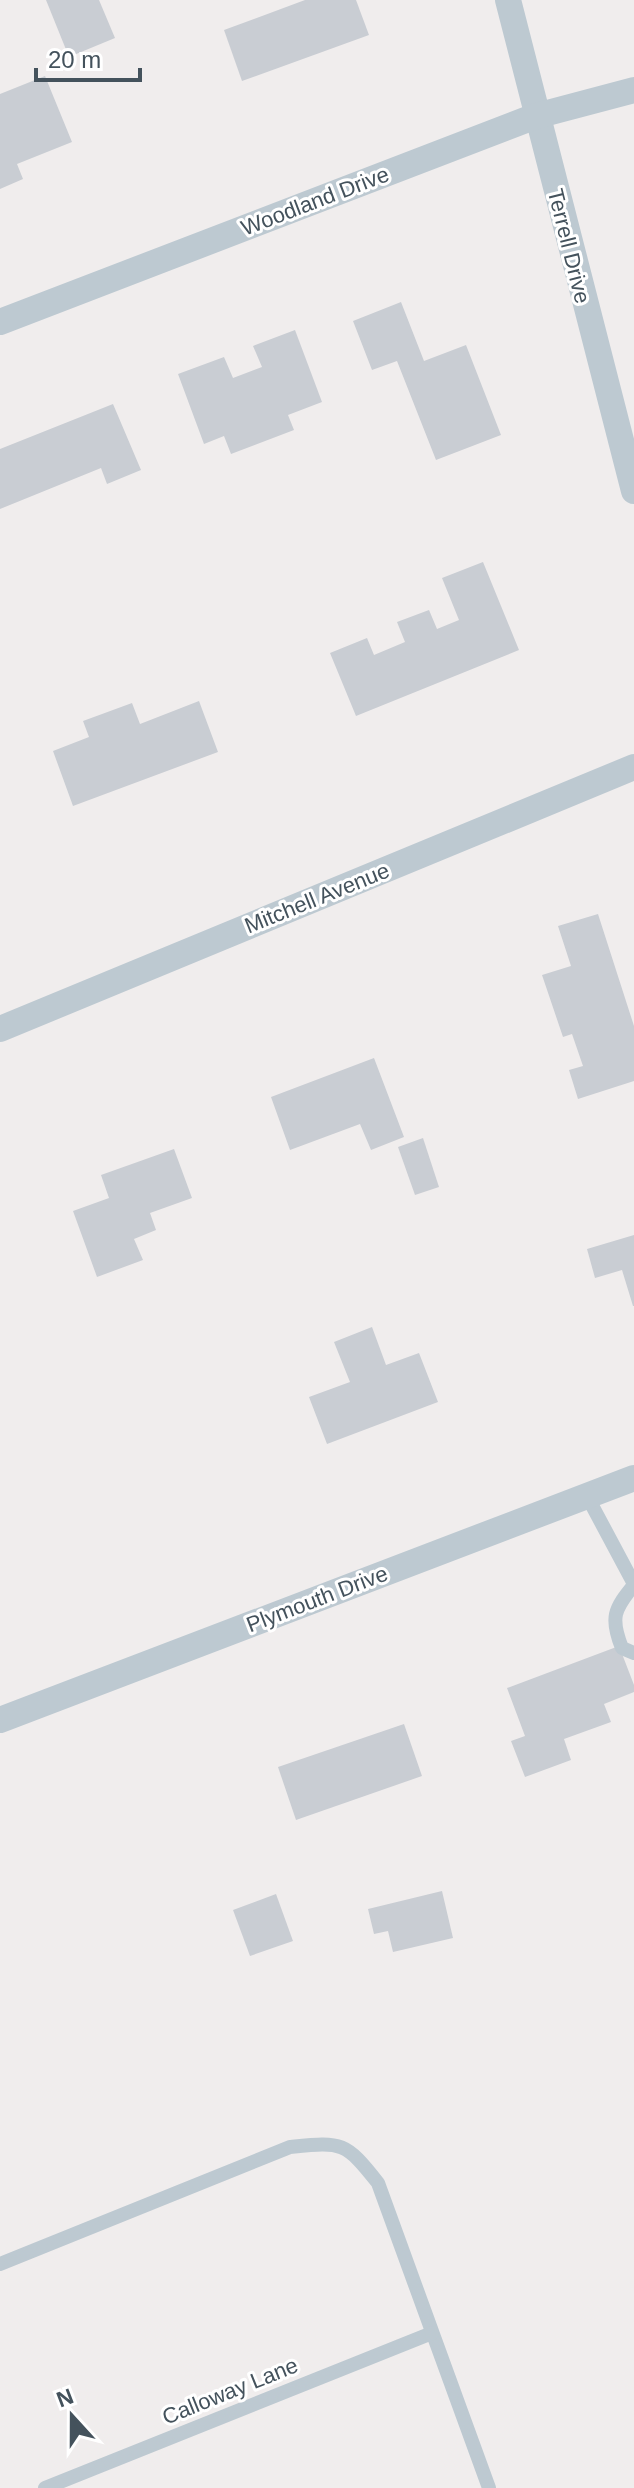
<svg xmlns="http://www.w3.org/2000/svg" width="634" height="2488" font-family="Arial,sans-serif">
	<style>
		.building { fill: #c9cdd3 }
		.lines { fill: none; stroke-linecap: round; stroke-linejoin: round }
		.service { stroke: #bdc9d1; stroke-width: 14 }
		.minor { stroke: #bdc9d1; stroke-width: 26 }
		.labels { text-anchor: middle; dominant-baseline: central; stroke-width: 6; stroke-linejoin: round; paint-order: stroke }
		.street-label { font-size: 22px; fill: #44525c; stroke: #fff }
	</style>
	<rect width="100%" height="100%" fill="#f0eded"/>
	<g class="building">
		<polygon points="46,0 99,0 115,38 69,57"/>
		<polygon points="305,0 356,0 369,35 242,81 224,30"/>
		<polygon points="45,76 72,142 17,164 23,179 0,189 0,94"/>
		<polygon points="401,302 424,361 466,345 501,435 436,460 397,361 372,370 353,321"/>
		<polygon points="295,330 322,402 288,415 294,430 231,454 224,436 204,444 178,374 224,357 233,378 262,367 253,346"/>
		<polygon points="113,404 141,470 107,484 101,468 0,509 0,449"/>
		<polygon points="483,562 519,650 356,716 330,653 367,638 374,655 405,642 397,622 429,610 437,629 459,620 442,578"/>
		<polygon points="199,701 218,752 73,806 53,751 89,737 83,721 132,703 140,724"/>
		<polygon points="598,914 634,1026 634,1081 578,1099 569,1070 583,1066 572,1034 563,1037 542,975 571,966 558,926"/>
		<polygon points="374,1058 404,1137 371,1150 360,1124 290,1150 271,1097"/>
		<polygon points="423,1138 439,1187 415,1195 398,1147"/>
		<polygon points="174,1149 192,1198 150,1213 156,1230 134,1239 143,1260 97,1277 73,1211 109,1198 101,1175"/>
		<polygon points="634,1235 634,1306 633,1306 622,1270 595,1278 587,1249"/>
		<polygon points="372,1327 386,1365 419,1353 438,1402 327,1444 309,1397 350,1382 334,1342"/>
		<polygon points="619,1646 634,1685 634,1692 604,1704 611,1722 564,1739 571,1760 525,1777 511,1741 525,1736 507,1688"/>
		<polygon points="404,1724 422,1776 296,1820 278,1767"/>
		<polygon points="442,1891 453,1938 393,1952 388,1931 374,1934 368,1909"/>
		<polygon points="276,1894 293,1941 250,1956 233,1910"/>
	</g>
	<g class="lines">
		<g class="service">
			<polyline points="587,1496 634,1584"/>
			<path d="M634,1585c-20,24 -24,33 -12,63l12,5"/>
			<path d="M0,2264l290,-117c52,-5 55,-6 88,36l111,305"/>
			<polyline points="45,2488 432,2333"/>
		</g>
		<g class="minor">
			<polyline points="508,0 634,491"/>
			<polyline points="0,322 536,116 634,90"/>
			<polyline points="0,1029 634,767"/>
			<polyline points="0,1720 634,1478"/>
		</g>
	</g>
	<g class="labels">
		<g class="street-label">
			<text transform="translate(315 201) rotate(-21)">Woodland Drive</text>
			<text transform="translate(569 246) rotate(76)">Terrell Drive</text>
			<text transform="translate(317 898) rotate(-22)">Mitchell Avenue</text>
			<text transform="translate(317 1599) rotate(-21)">Plymouth Drive</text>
			<text transform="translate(230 2391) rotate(-22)">Calloway Lane</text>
		</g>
	</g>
	<g transform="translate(72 2416) rotate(339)" stroke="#ffffff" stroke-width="6" paint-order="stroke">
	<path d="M0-6L14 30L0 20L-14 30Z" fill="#44525c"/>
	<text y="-12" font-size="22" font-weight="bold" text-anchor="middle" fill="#44525c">N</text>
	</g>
	<path d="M36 68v12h104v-12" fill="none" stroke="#44525c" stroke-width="4"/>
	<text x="48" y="68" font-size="24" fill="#44525c" stroke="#ffffff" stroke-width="6" paint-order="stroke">20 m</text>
</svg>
